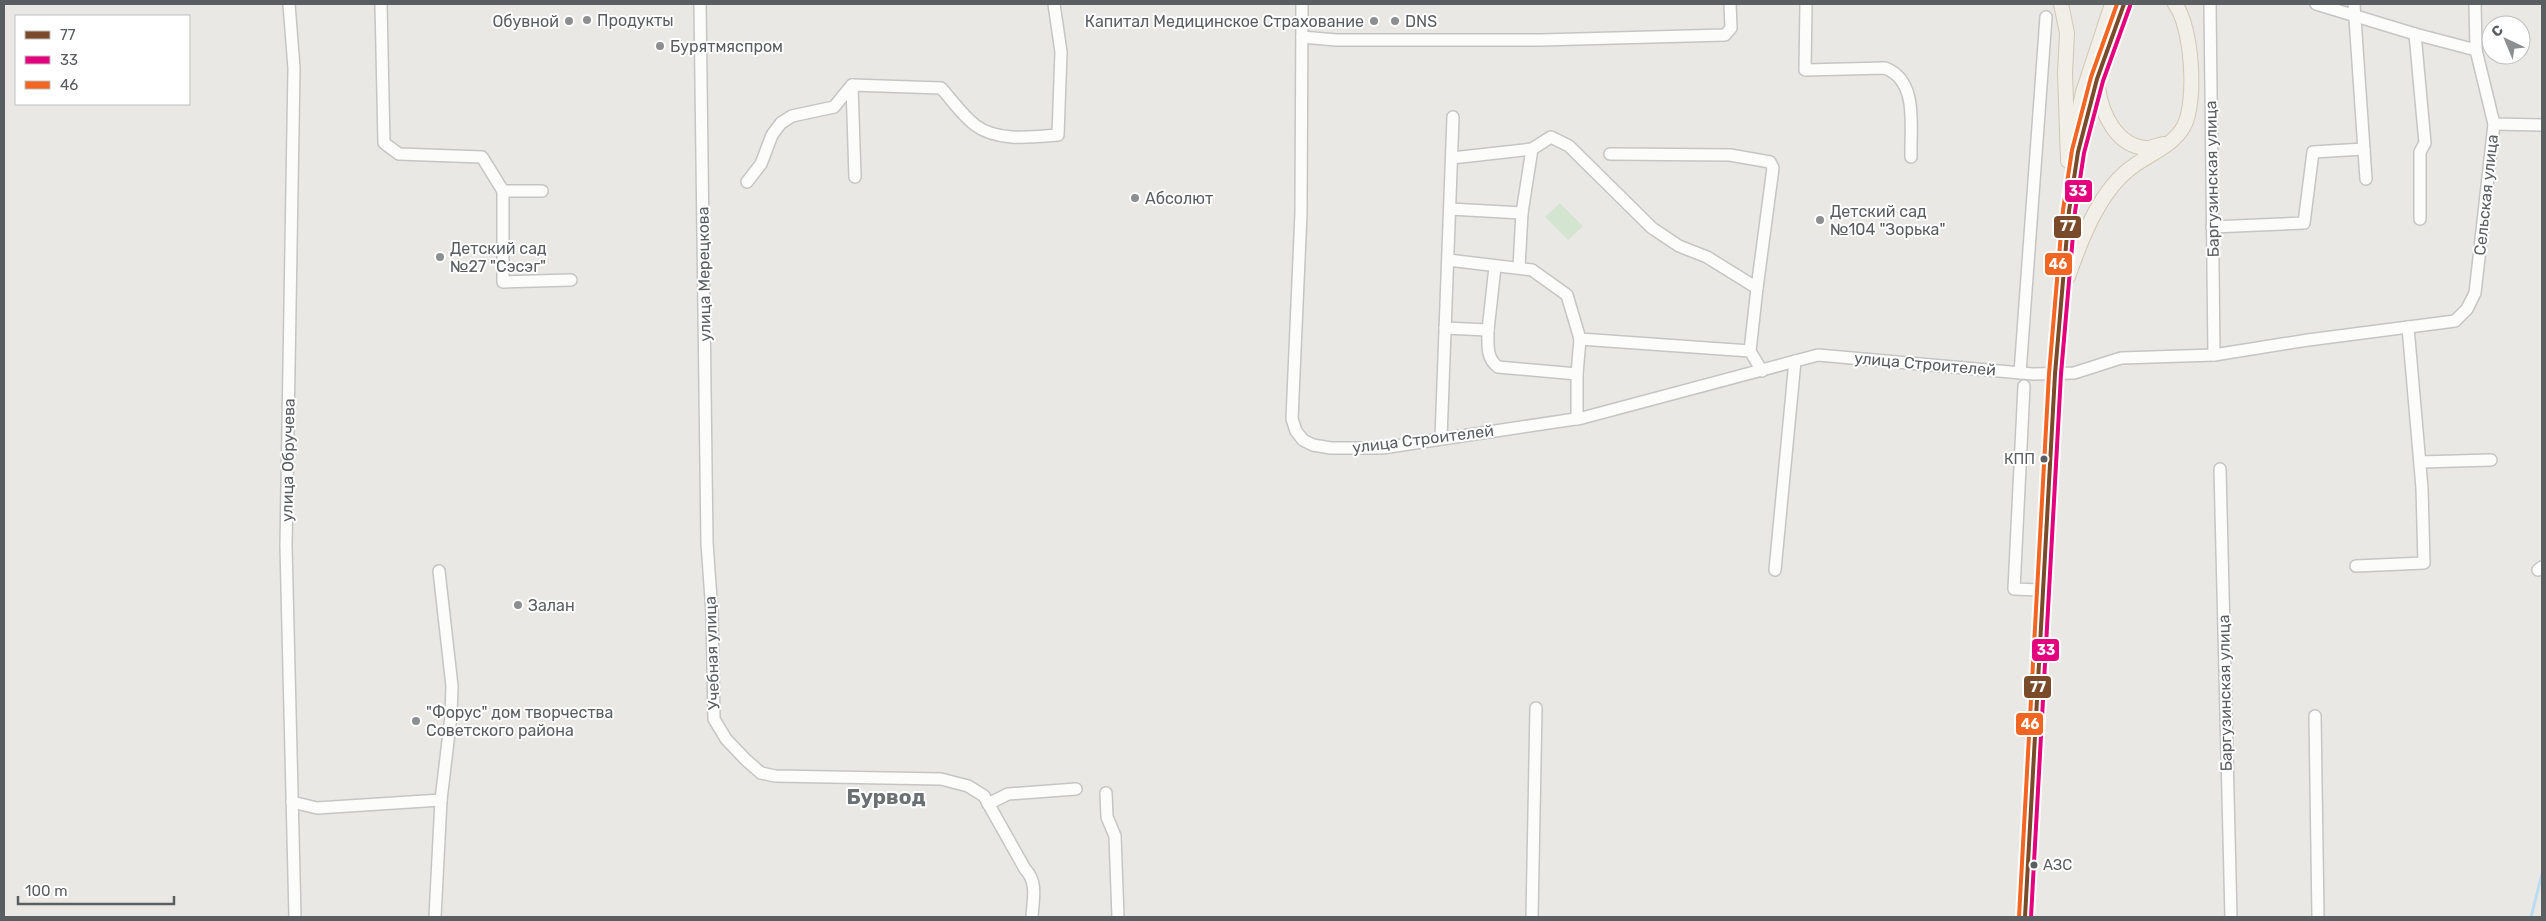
<svg xmlns="http://www.w3.org/2000/svg" width="2546" height="921" font-family="Rubik,sans-serif">
	<style>
		.green { fill: #d3e5d0 }
		.lines { fill: none; stroke-linecap: round; stroke-linejoin: round }
		.stream { stroke: #badbf2; stroke-width: 3 }
		.minor-casing { stroke: #c5c5c5; stroke-width: 14 }
		.major-casing { stroke: #d0c7b4; stroke-width: 16 }
		.minor { stroke: #fcfcfb; stroke-width: 11 }
		.major { stroke: #f1efe7; stroke-width: 14 }
		.bus-1-casing { stroke: #fff; stroke-width: 8 }
		.bus-2-casing { stroke: #fff; stroke-width: 8 }
		.bus-3-casing { stroke: #fff; stroke-width: 8 }
		.bus-1 { stroke: #7a4b2a; stroke-width: 4 }
		.bus-2 { stroke: #e5007d; stroke-width: 4 }
		.bus-3 { stroke: #f26522; stroke-width: 4 }
		.poi-dot { fill: #8c8e8f; stroke: #fff; stroke-width: 2 }
		.bus-dot { fill: #5a5e61; stroke: #fff; stroke-width: 2 }
		.labels { text-anchor: middle; dominant-baseline: central; stroke-width: 4; stroke-linejoin: round; paint-order: stroke }
		.bus-label { font-size: 15px; fill: #5a5e61; stroke: #fff; text-anchor: end }
		.poi-label { font-size: 16px; fill: #5a5e61; stroke: #fff; text-anchor: start }
		.street-label { font-size: 16px; fill: #5a5e61; stroke: #fff }
		.district-label { font-size: 21px; font-weight: bold; fill: #6b7073; stroke: #fff }
		.line-badge { stroke: #fff; stroke-width: 2 }
		.badge-label { font-size: 14px; text-anchor: middle; font-weight: bold; fill: #fff }
	</style>
	<rect width="100%" height="100%" fill="#eae8e4"/>
	<polygon class="green" points="1560,203 1583,226 1568,240 1545,217"/>
	<g class="lines">
		<polyline class="stream" points="2531,917 2542,874"/>
		<defs>
			<g id="minor">
				<polyline points="289,4 294,68 286,546 295,917"/>
				<polyline points="381,4 384,143 399,154 482,157 503,191 542,191"/>
				<path d="M700,4l7,539 5,70 2,106 12,20 20,21 15,13 14,3 166,3 27,7 16,10 41,73c13,13 8,31 7,48"/>
				<polyline points="1302,4 1301,213 1292,419 1296,431 1303,440 1313,445 1331,448 1382,448 1582,418 1818,355 2033,374 2074,373 2121,358 2214,355 2308,340 2455,321 2467,309 2475,293 2494,124 2476,50 2475,4"/>
				<path d="M1806,4l-1,66 80,-2c34,13 25,59 26,89"/>
				<polyline points="2210,4 2214,355"/>
				<polyline points="2316,4 2415,34 2476,50"/>
				<polyline points="2354,4 2366,179"/>
				<polyline points="2415,34 2425,143 2420,152 2420,219"/>
				<polyline points="1302,37 1336,40 1541,40 1725,35 1731,28 1730,4"/>
				<polyline points="852,85 855,177"/>
				<polyline points="2494,124 2542,125"/>
				<polyline points="1610,154 1730,155 1770,162 1773,168 1757,288"/>
				<polyline points="1452,158 1532,149 1551,137 1569,146 1652,228 1679,246 1707,257 1757,288 1750,351"/>
				<path d="M747,182l14,-18 11,-29 9,-12 11,-7 42,-9 18,-22 89,3c11,12 21,27 34,37 22,17 58,12 83,10l3,-83 -7,-48"/>
				<polyline points="503,191 503,282 571,280"/>
				<polyline points="1450,209 1522,213"/>
				<polyline points="2212,227 2304,223 2313,152 2364,149"/>
				<polyline points="1448,260 1532,270 1567,295 1580,339 1750,351 1762,371"/>
				<polyline points="1519,267 1522,213 1532,149"/>
				<polyline points="1445,328 1488,330 1495,267"/>
				<path d="M1488,330c0,15 -2,28 10,37l79,7"/>
				<polyline points="2020,373 2046,17"/>
				<polyline points="2024,386 2014,589 2045,590"/>
				<polyline points="1577,419 1577,374 1580,339"/>
				<polyline points="1441,438 1453,117"/>
				<polyline points="2420,462 2491,460"/>
				<polyline points="2220,469 2231,917"/>
				<polyline points="2356,566 2424,563 2422,488 2408,327"/>
				<polyline points="1775,570 1795,361"/>
				<polyline points="2538,570 2542,567"/>
				<polyline points="2315,716 2318,917"/>
				<polyline points="1106,793 1107,817 1115,836 1118,917"/>
				<polyline points="292,802 317,808 441,800"/>
				<polyline points="988,804 1008,794 1076,789"/>
				<polyline points="435,917 441,800 451,716 452,686 439,571"/>
				<polyline points="1532,917 1536,708"/>
			</g>
			<g id="major">
				<polyline points="2061,4 2067,33 2065,73 2068,161"/>
				<path d="M2098,87c3,25 18,60 49,61 5,0 11,-3 16,-4"/>
				<polyline points="2076,126 2083,92 2112,4"/>
				<path d="M2068,277c12,-35 30,-82 59,-106 18,-16 45,-23 57,-45 13,-25 8,-100 -9,-122"/>
				<polyline points="2025,917 2055,374 2069,211 2078,152 2097,79 2124,4"/>
			</g>
		</defs>
		<use href="#minor" class="minor-casing"/>
		<use href="#major" class="major-casing"/>
		<use href="#minor" class="minor"/>
		<use href="#major" class="major"/>
		<defs>
			<polyline id="bus-1" points="2025,917 2055,374 2069,211 2078,152 2097,79 2124,4"/>
			<polyline id="bus-2" points="2031,917 2061,374 2075,212 2084,153 2103,81 2130,6"/>
			<polyline id="bus-3" points="2019,917 2049,374 2063,210 2072,150 2091,77 2117,4"/>
		</defs>
		<use href="#bus-1" class="bus-1-casing"/>
		<use href="#bus-2" class="bus-2-casing"/>
		<use href="#bus-3" class="bus-3-casing"/>
		<use href="#bus-1" class="bus-1"/>
		<use href="#bus-2" class="bus-2"/>
		<use href="#bus-3" class="bus-3"/>
	</g>
	<g class="poi-dot">
		<circle cx="587" cy="20" r="5"/>
		<circle cx="569" cy="21" r="5"/>
		<circle cx="1374" cy="21" r="5"/>
		<circle cx="1395" cy="21" r="5"/>
		<circle cx="660" cy="46" r="5"/>
		<circle cx="1135" cy="198" r="5"/>
		<circle cx="1820" cy="220" r="5"/>
		<circle cx="440" cy="257" r="5"/>
		<circle cx="518" cy="605" r="5"/>
		<circle cx="416" cy="721" r="5"/>
	</g>
	<g class="bus-dot">
		<circle cx="2044" cy="459" r="4.5"/>
		<circle cx="2034" cy="865" r="4.5"/>
	</g>
	<g class="labels">
		<g class="bus-label">
			<text x="2035" y="459">КПП</text>
			<text x="2043" y="865" text-anchor="start">АЗС</text>
		</g>
		<g class="poi-label">
			<text x="597" y="20">Продукты</text>
			<text x="559" y="21" text-anchor="end">Обувной</text>
			<text x="1364" y="21" text-anchor="end">Капитал Медицинское Страхование</text>
			<text x="1405" y="21">DNS</text>
			<text x="670" y="46">Бурятмяспром</text>
			<text x="1145" y="198">Абсолют</text>
			<text x="1830" y="211">Детский сад<tspan x="1830" dy="18">№104 "Зорька"</tspan></text>
			<text x="450" y="248">Детский сад<tspan x="450" dy="18">№27 "Сэсэг"</tspan></text>
			<text x="528" y="605">Залан</text>
			<text x="426" y="712">"Форус" дом творчества<tspan x="426" dy="18">Советского района</tspan></text>
		</g>
		<g class="street-label">
			<text transform="translate(2212 179) rotate(-91)">Баргузинская улица</text>
			<text transform="translate(2486 195) rotate(-84)">Сельская улица</text>
			<text transform="translate(704 274) rotate(-91)">улица Мерецкова</text>
			<text transform="translate(1925 364) rotate(5)">улица Строителей</text>
			<text transform="translate(1423 439) rotate(-7)">улица Строителей</text>
			<text transform="translate(288 460) rotate(-89)">улица Обручева</text>
			<text transform="translate(712 653) rotate(-92)">Учебная улица</text>
			<text transform="translate(2225 693) rotate(-91)">Баргузинская улица</text>
		</g>
		<g class="district-label">
			<text x="886" y="796">Бурвод</text>
		</g>
	</g>
	<g class="line-badge">
		<rect x="2064" y="179" width="29" height="24" rx="5" fill="#e5007d"/>
		<rect x="2053" y="215" width="29" height="24" rx="5" fill="#7a4b2a"/>
		<rect x="2044" y="252" width="29" height="24" rx="5" fill="#f26522"/>
		<rect x="2031" y="638" width="29" height="24" rx="5" fill="#e5007d"/>
		<rect x="2023" y="675" width="29" height="24" rx="5" fill="#7a4b2a"/>
		<rect x="2015" y="712" width="29" height="24" rx="5" fill="#f26522"/>
	</g>
	<g class="badge-label">
		<text x="2078" y="196">33</text>
		<text x="2068" y="231">77</text>
		<text x="2058" y="269">46</text>
		<text x="2046" y="655">33</text>
		<text x="2038" y="692">77</text>
		<text x="2030" y="729">46</text>
	</g>
	<rect width="2546" height="921" fill="none" stroke="#5a5e61" stroke-width="10"/>
	<rect x="15" y="15" width="175" height="90" fill="#ffffff" stroke="#bdbfc0"/>
	<rect x="25" y="31" width="25" height="8" fill="#7a4b2a" stroke="#bdbfc0"/>
	<text x="60" y="40" font-size="15" fill="#5a5e61">77</text>
	<rect x="25" y="56" width="25" height="8" fill="#e5007d" stroke="#bdbfc0"/>
	<text x="60" y="65" font-size="15" fill="#5a5e61">33</text>
	<rect x="25" y="81" width="25" height="8" fill="#f26522" stroke="#bdbfc0"/>
	<text x="60" y="90" font-size="15" fill="#5a5e61">46</text>
	<g transform="translate(2506 40) rotate(316)"><circle r="24" fill="#ffffff" stroke="#bdbfc0"/>
	<path d="M0-4L9 19L0 12L-9 19Z" fill="#8c8e8f"/>
	<text y="-8" font-size="14" font-weight="bold" text-anchor="middle" fill="#5a5e61">С</text>
	</g>
	<path d="M18 896v8h156v-8" fill="none" stroke="#5a5e61" stroke-width="2.5"/>
	<text x="25" y="896" font-size="15" fill="#5a5e61" stroke="#ffffff" stroke-width="4" paint-order="stroke">100 m</text>
</svg>
